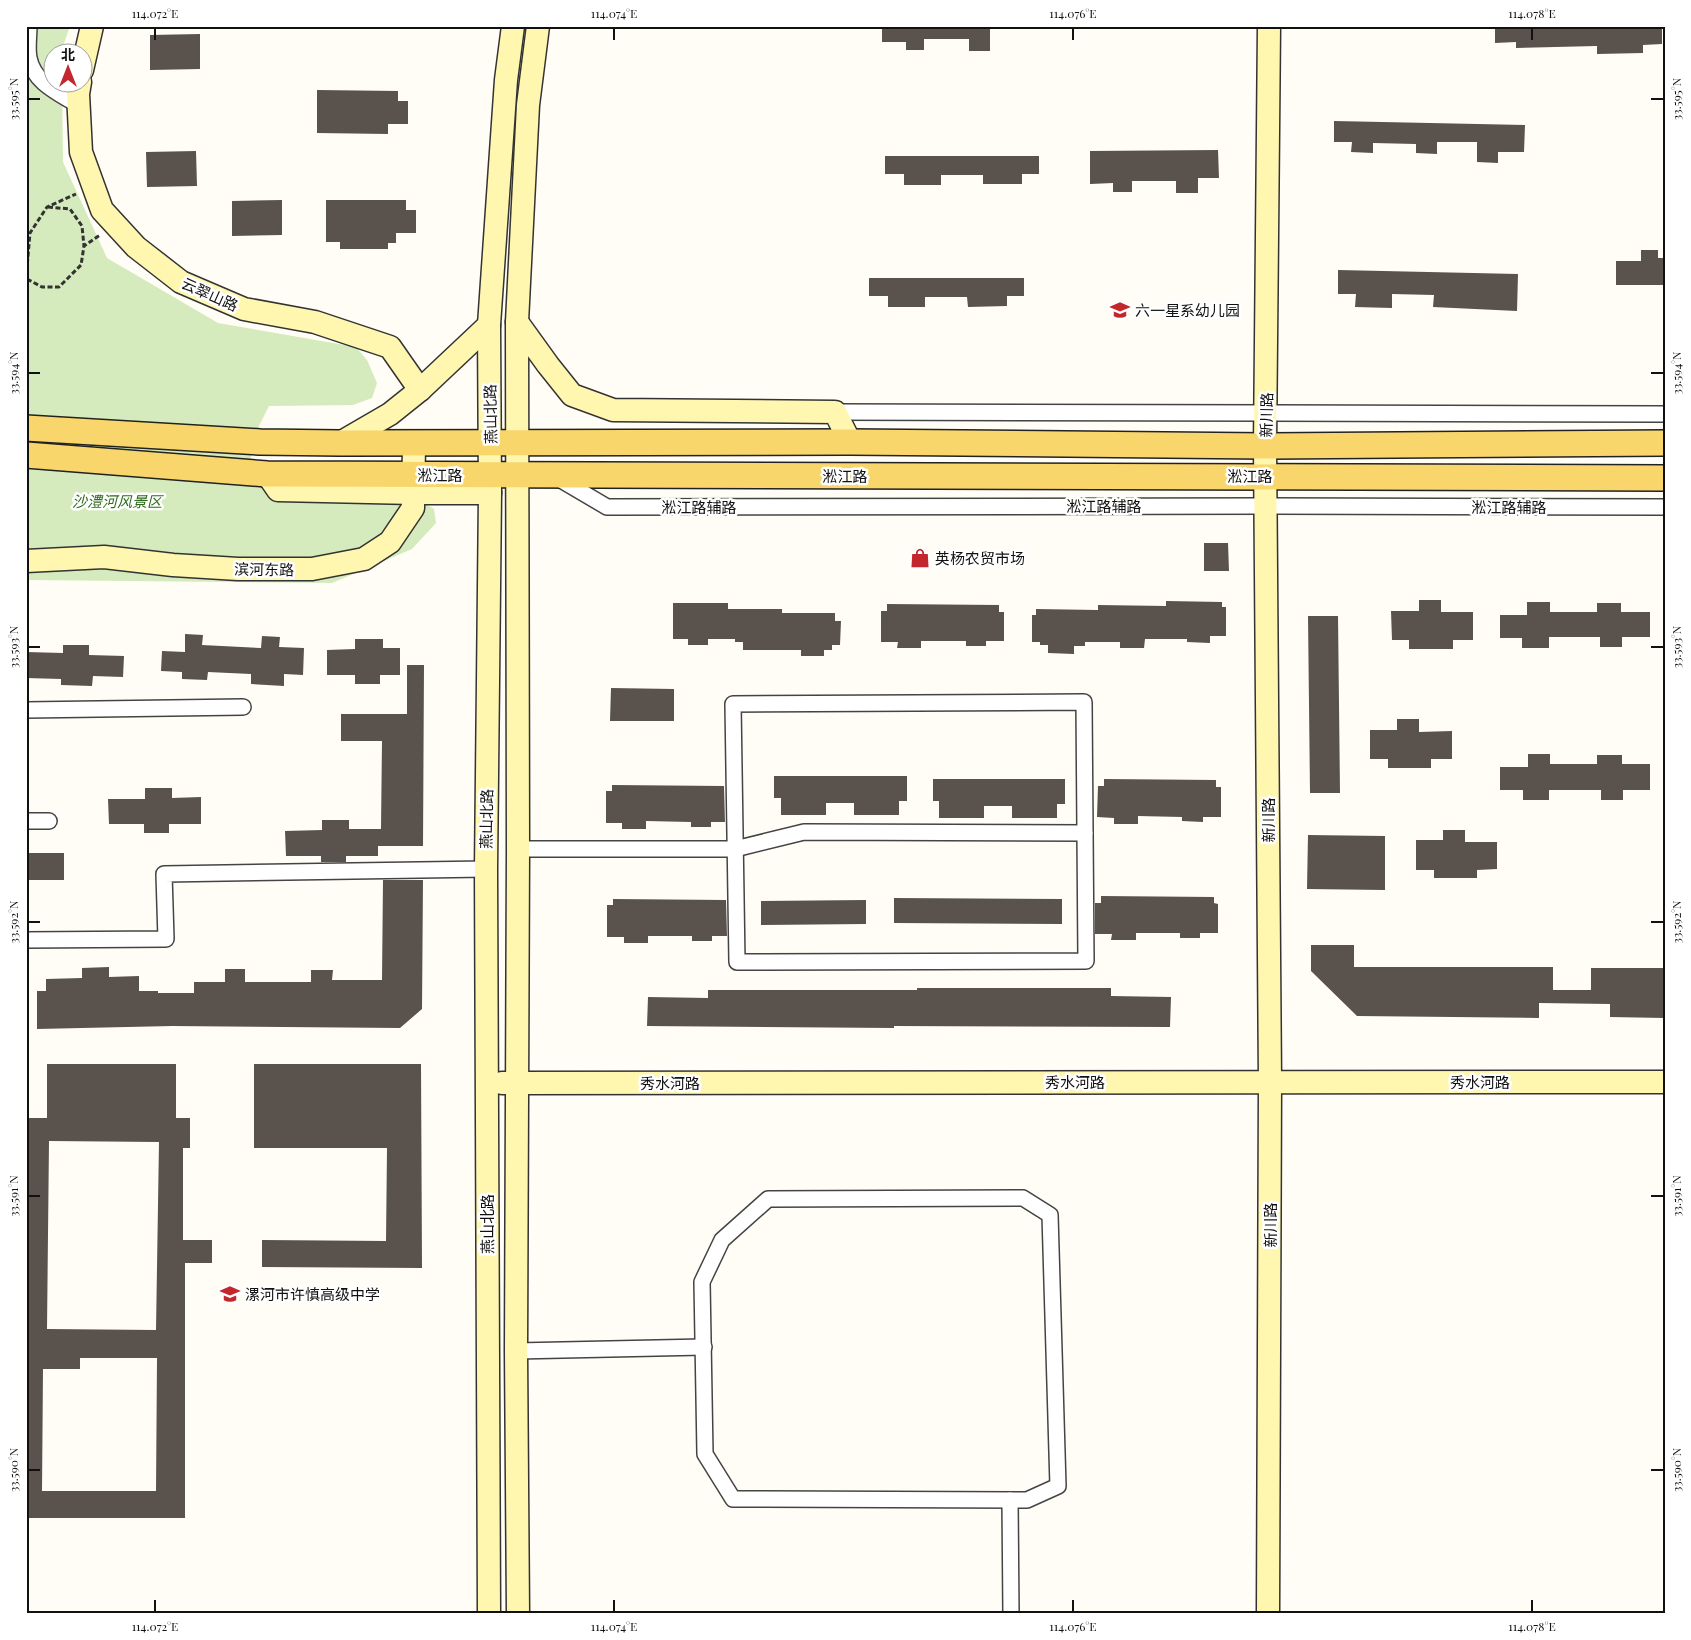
<svg xmlns="http://www.w3.org/2000/svg" width="1691" height="1640" font-family="'Playfair Display','Noto Sans SC',serif">
	<style>
		.green { fill: #d5ebbd }
		.building { fill: #5a524d; fill-rule: evenodd }
		.lines { fill: none; stroke-linecap: round; stroke-linejoin: round }
		.street-casing { stroke: #444; stroke-width: 18 }
		.secondary-casing { stroke: #333; stroke-width: 25 }
		.primary-casing { stroke: #222; stroke-width: 28 }
		.path { stroke: #333; stroke-width: 3; stroke-dasharray: 5 2.5; stroke-linecap: butt }
		.street { stroke: #fff; stroke-width: 15 }
		.secondary { stroke: #fff6b0; stroke-width: 22 }
		.primary { stroke: #f9d66b; stroke-width: 25 }
		.ticks { fill: none; stroke: #111; stroke-width: 2 }
		.labels { text-anchor: middle; dominant-baseline: central; stroke-width: 5; stroke-linejoin: round; paint-order: stroke }
		.street-label { font-size: 15px; fill: #111; stroke: #fff }
		.poi-label { font-size: 15px; fill: #111; stroke: #fff; text-anchor: start }
		.park-label { font-size: 15px; font-style: italic; fill: #2f6b1f; stroke: #fff }
		.neatline { fill: none; stroke: #111; stroke-width: 2 }
		.ticks-label { font-size: 12px; text-anchor: middle; fill: #111 }
	</style>
	<rect width="100%" height="100%" fill="#fffdf5"/>
	<polygon class="green" points="26,26 70,26 61,52 52,52 52,82 62,83 63,162 107,258 218,323 356,347 367,360 377,383 372,398 353,405 269,406 255,434 246,485 393,484 434,509 436,523 412,549 332,583 26,580"/>
	<g class="building">
		<polygon points="882,26 990,26 990,51 969,51 969,39 924,39 924,50 906,50 906,42 882,42"/>
		<polygon points="1495,26 1662,26 1662,44 1643,45 1643,53 1597,54 1597,46 1516,48 1516,42 1495,43"/>
		<polygon points="200,34 200,69 150,70 150,35"/>
		<polygon points="317,90 398,91 398,101 408,101 408,124 388,124 388,134 317,133"/>
		<polygon points="1334,121 1525,125 1524,152 1498,152 1498,163 1477,162 1477,142 1437,142 1437,154 1416,153 1416,144 1373,143 1373,153 1351,152 1352,142 1334,142"/>
		<polygon points="1218,150 1219,178 1198,178 1198,193 1176,193 1176,181 1132,181 1132,192 1113,192 1113,183 1090,184 1090,151"/>
		<polygon points="196,151 197,186 147,187 146,152"/>
		<polygon points="885,156 1039,156 1039,174 1022,174 1022,184 983,184 983,175 941,175 941,185 904,185 904,174 885,174"/>
		<polygon points="282,200 282,235 232,236 232,201"/>
		<polygon points="326,200 406,200 406,210 416,210 416,233 396,233 396,243 388,243 388,249 340,249 340,242 326,242"/>
		<polygon points="1641,250 1658,250 1658,258 1665,258 1665,285 1616,285 1616,261 1641,261"/>
		<polygon points="1338,270 1518,274 1517,311 1433,307 1434,295 1392,294 1392,308 1355,307 1356,294 1338,294"/>
		<polygon points="869,278 1024,278 1024,296 1007,296 1007,306 968,307 967,297 925,297 925,307 888,307 888,296 869,296"/>
		<polygon points="1204,543 1228,543 1229,571 1204,571"/>
		<polygon points="1419,600 1441,600 1441,612 1473,612 1473,640 1453,640 1453,649 1409,649 1409,640 1392,640 1391,611 1419,611"/>
		<polygon points="1166,601 1222,602 1222,607 1226,607 1226,636 1210,636 1210,643 1187,642 1187,639 1145,639 1144,648 1120,648 1120,642 1085,642 1085,646 1074,646 1074,654 1048,653 1048,645 1040,645 1040,642 1032,642 1032,615 1036,615 1036,609 1098,610 1098,605 1166,606"/>
		<polygon points="1527,602 1550,602 1550,612 1597,612 1597,603 1621,603 1621,612 1650,612 1650,637 1622,637 1622,647 1600,647 1600,637 1549,637 1549,648 1522,648 1522,638 1500,638 1500,615 1527,615"/>
		<polygon points="673,603 728,603 728,609 782,609 782,613 835,613 835,621 841,621 840,645 832,645 832,650 824,650 824,656 801,656 801,650 743,650 743,642 735,642 735,639 708,639 708,645 688,645 688,639 673,639"/>
		<polygon points="887,604 999,605 999,612 1004,612 1004,641 986,641 986,646 966,646 966,641 921,641 921,648 897,648 898,642 881,642 881,611 887,611"/>
		<polygon points="1308,616 1338,616 1340,793 1310,793"/>
		<polygon points="185,634 203,635 202,645 261,648 262,636 280,637 279,647 304,648 303,675 284,674 284,686 251,684 251,674 208,672 207,680 182,679 182,672 161,671 162,651 185,652"/>
		<polygon points="355,639 383,639 383,648 400,648 400,675 380,675 380,684 355,684 355,675 327,675 327,650 355,649"/>
		<polygon points="63,645 89,645 89,655 124,656 123,677 93,676 92,686 61,685 61,679 26,678 26,652 63,653"/>
		<polygon points="407,665 424,665 423,846 378,846 378,856 346,856 346,862 321,862 321,856 286,856 285,831 322,830 322,820 349,820 349,829 381,829 382,741 341,741 341,714 407,714"/>
		<polygon points="611,688 674,689 674,721 610,721"/>
		<polygon points="1397,719 1419,719 1419,732 1452,731 1452,759 1431,759 1431,768 1388,768 1388,759 1370,759 1370,730 1397,730"/>
		<polygon points="1528,754 1550,754 1550,764 1597,764 1597,755 1622,755 1622,764 1650,764 1650,790 1623,790 1623,800 1601,800 1601,790 1549,790 1549,800 1523,800 1523,790 1500,790 1500,767 1528,767"/>
		<polygon points="774,776 907,776 907,801 899,801 899,815 854,815 854,803 826,803 826,815 781,815 781,798 774,798"/>
		<polygon points="933,779 1065,779 1065,804 1057,804 1057,818 1012,818 1012,806 984,806 984,818 939,818 939,801 933,801"/>
		<polygon points="1104,779 1216,780 1216,787 1221,787 1221,817 1203,817 1203,822 1182,821 1182,817 1138,816 1138,824 1114,824 1114,818 1097,817 1098,786 1104,786"/>
		<polygon points="612,785 724,786 725,822 711,822 711,827 691,827 691,822 646,821 646,829 622,829 622,823 606,823 606,791 612,791"/>
		<polygon points="145,788 172,788 172,798 201,797 201,824 169,824 169,833 144,833 144,824 109,824 108,799 145,799"/>
		<polygon points="1443,830 1465,830 1465,842 1497,842 1497,869 1477,870 1477,878 1434,878 1434,870 1416,870 1416,840 1443,840"/>
		<polygon points="1308,835 1385,836 1385,890 1307,889"/>
		<rect x="26" y="853" width="38" height="27"/>
		<polygon points="383,880 423,880 422,1009 400,1028 172,1026 37,1029 37,991 46,991 46,979 82,978 82,968 109,967 109,977 139,976 139,991 158,991 158,993 194,993 194,982 225,982 225,969 245,969 245,982 311,982 311,970 333,970 332,980 382,980"/>
		<polygon points="1101,896 1214,897 1214,903 1218,904 1218,933 1200,933 1200,938 1180,938 1180,933 1136,933 1136,940 1111,940 1112,934 1095,934 1095,903 1101,903"/>
		<polygon points="894,898 1062,899 1062,924 894,923"/>
		<polygon points="613,899 726,900 727,936 712,936 712,941 692,941 692,936 648,936 648,943 624,943 624,937 607,937 607,905 613,905"/>
		<polygon points="866,900 866,924 761,925 761,901"/>
		<polygon points="1311,945 1354,945 1354,967 1553,967 1553,990 1591,990 1591,968 1665,968 1665,1018 1610,1017 1610,1004 1539,1003 1539,1018 1357,1016 1311,971"/>
		<polygon points="917,988 1111,988 1111,996 1171,997 1170,1027 894,1026 894,1028 647,1026 648,997 708,998 708,990 917,990"/>
		<path d="M47,1064h129v54h14v30h-7v92h29v23h-27v255h-159v-400h21zM49,1141l110,1 -3,188 -109,-1zM80,1358h77l-1,133h-114l1,-122h37z"/>
		<polygon points="254,1064 421,1064 422,1268 262,1267 262,1240 386,1241 387,1148 254,1148"/>
	</g>
	<g class="lines">
		<defs>
			<g id="street">
				<path d="M29,26c0,10 -2,22 0,32 5,25 30,35 49,47"/>
				<polyline points="835,412 1665,414"/>
				<polyline points="556,477 607,507 1266,506 1665,507"/>
				<polygon points="1084,702 1086,961 737,962 733,704"/>
				<polyline points="26,710 243,707"/>
				<polyline points="26,821 49,821"/>
				<polyline points="518,849 735,849 804,832 1085,833"/>
				<polyline points="26,940 166,939 164,874 486,869"/>
				<polygon points="1023,1198 1050,1215 1058,1486 1027,1500 733,1499 705,1454 702,1282 722,1240 768,1199"/>
				<polyline points="516,1351 704,1347"/>
				<polyline points="1010,1500 1011,1614"/>
			</g>
			<g id="secondary">
				<polyline points="82,70 92,26"/>
				<polyline points="80,82 78,94 81,152 102,210 136,247 181,282 244,309 315,322 390,347 420,390"/>
				<polyline points="517,322 548,365 572,395 613,410 835,412 850,442"/>
				<polyline points="340,443 390,414 420,390 489,325"/>
				<polyline points="267,474 278,490 414,493 490,493"/>
				<polyline points="26,561 104,557 173,565 238,569 312,569 364,559 390,542 413,508 414,444"/>
				<polyline points="502,1083 1665,1082"/>
				<polyline points="489,1614 486,869 490,493 489,325 506,80 513,26"/>
				<polyline points="518,1614 516,1351 518,849 517,322 528,105 538,26"/>
				<polyline points="1268,1614 1270,1082 1265,446 1269,26"/>
			</g>
			<g id="primary">
				<polyline points="26,428 260,442 340,443 850,442 1265,446 1665,443"/>
				<polyline points="26,455 267,474 1665,478"/>
			</g>
		</defs>
		<use href="#street" class="street-casing"/>
		<use href="#secondary" class="secondary-casing"/>
		<use href="#primary" class="primary-casing"/>
		<g class="path">
			<polyline points="48,207 70,209 82,226 84,246"/>
			<polyline points="26,279 30,233 47,207 76,194"/>
			<polyline points="27,279 42,287 59,287 81,265 84,246 100,235"/>
		</g>
		<use href="#street" class="street"/>
		<use href="#secondary" class="secondary"/>
		<use href="#primary" class="primary"/>
	</g>
	<path class="ticks" d="M155,28v12M614,28v12M1073,28v12M1532,28v12M28,99h12M1651,99h13M28,373h12M1651,373h13M28,647h12M1651,647h13M28,922h12M1651,922h13M28,1196h12M1651,1196h13M28,1470h12M1651,1470h13M155,1600v12M614,1600v12M1073,1600v12M1532,1600v12"/>
	<defs>
		<symbol id="school-bare" viewBox="-9 -9 18 18"><path d="M0-5L7-2L0 1L-7-2ZM-4 1L0 2.5L4 1V4Q0 6-4 4Z" fill="#c4262e" stroke="#fff" stroke-width="2.5" paint-order="stroke"/></symbol>
		<symbol id="shop-bare" viewBox="-9 -9 18 18"><path d="M-5-2.5h2.3a2.7 3.5 0 0 1 5.4 0H5L5.5 6h-11ZM-1.5-2.5h3a1.5 2.3 0 0 0-3 0Z" fill="#c4262e" stroke="#fff" stroke-width="2.5" paint-order="stroke"/></symbol>
	</defs>
	<g fill-rule="evenodd">
		<use href="#school-bare" x="1106" y="296" width="28" height="28"/>
		<use href="#shop-bare" x="906" y="544" width="28" height="28"/>
		<use href="#school-bare" x="216" y="1280" width="28" height="28"/>
	</g>
	<g class="labels">
		<g class="street-label">
			<text transform="translate(210 294) rotate(24)">云翠山路</text>
			<text transform="translate(490 414) rotate(-91)">燕山北路</text>
			<text transform="translate(1266 415) rotate(-89)">新川路</text>
			<text x="440" y="475">淞江路</text>
			<text x="845" y="476">淞江路</text>
			<text x="1250" y="476">淞江路</text>
			<text x="1104" y="506">淞江路辅路</text>
			<text x="699" y="507">淞江路辅路</text>
			<text x="1509" y="507">淞江路辅路</text>
			<text transform="translate(264 569) rotate(1)">滨河东路</text>
			<text transform="translate(486 819) rotate(-89)">燕山北路</text>
			<text transform="translate(1268 820) rotate(-90)">新川路</text>
			<text x="1075" y="1082">秀水河路</text>
			<text x="1480" y="1082">秀水河路</text>
			<text x="670" y="1083">秀水河路</text>
			<text transform="translate(487 1224) rotate(-90)">燕山北路</text>
			<text transform="translate(1270 1225) rotate(-90)">新川路</text>
		</g>
		<g class="poi-label">
			<text x="1135" y="310">六一星系幼儿园</text>
			<text x="935" y="558">英杨农贸市场</text>
			<text x="245" y="1294">漯河市许慎高级中学</text>
		</g>
		<g class="park-label">
			<text x="117" y="501">沙澧河风景区</text>
		</g>
	</g>
	<rect width="1691" height="1640" fill="none" stroke="#ffffff" stroke-width="55"/>
	<g transform="translate(68 68)"><circle r="24" fill="#ffffff" stroke="#a0a0a0"/>
	<path d="M0-4L9 19L0 12L-9 19Z" fill="#c4262e"/>
	<text y="-8" font-size="14" font-weight="bold" text-anchor="middle" fill="#111111">北</text>
	</g>
	<rect x="28" y="28" width="1636" height="1584" class="neatline"/>
	<g class="ticks-label">
		<text x="155" y="18">114.072°E</text>
		<text x="614" y="18">114.074°E</text>
		<text x="1073" y="18">114.076°E</text>
		<text x="1532" y="18">114.078°E</text>
		<text transform="translate(14 99) rotate(-90)" y="4">33.595°N</text>
		<text transform="translate(1677 99) rotate(-90)" y="4">33.595°N</text>
		<text transform="translate(14 373) rotate(-90)" y="4">33.594°N</text>
		<text transform="translate(1677 373) rotate(-90)" y="4">33.594°N</text>
		<text transform="translate(14 647) rotate(-90)" y="4">33.593°N</text>
		<text transform="translate(1677 647) rotate(-90)" y="4">33.593°N</text>
		<text transform="translate(14 922) rotate(-90)" y="4">33.592°N</text>
		<text transform="translate(1677 922) rotate(-90)" y="4">33.592°N</text>
		<text transform="translate(14 1196) rotate(-90)" y="4">33.591°N</text>
		<text transform="translate(1677 1196) rotate(-90)" y="4">33.591°N</text>
		<text transform="translate(14 1470) rotate(-90)" y="4">33.590°N</text>
		<text transform="translate(1677 1470) rotate(-90)" y="4">33.590°N</text>
		<text x="155" y="1631">114.072°E</text>
		<text x="614" y="1631">114.074°E</text>
		<text x="1073" y="1631">114.076°E</text>
		<text x="1532" y="1631">114.078°E</text>
	</g>
</svg>
